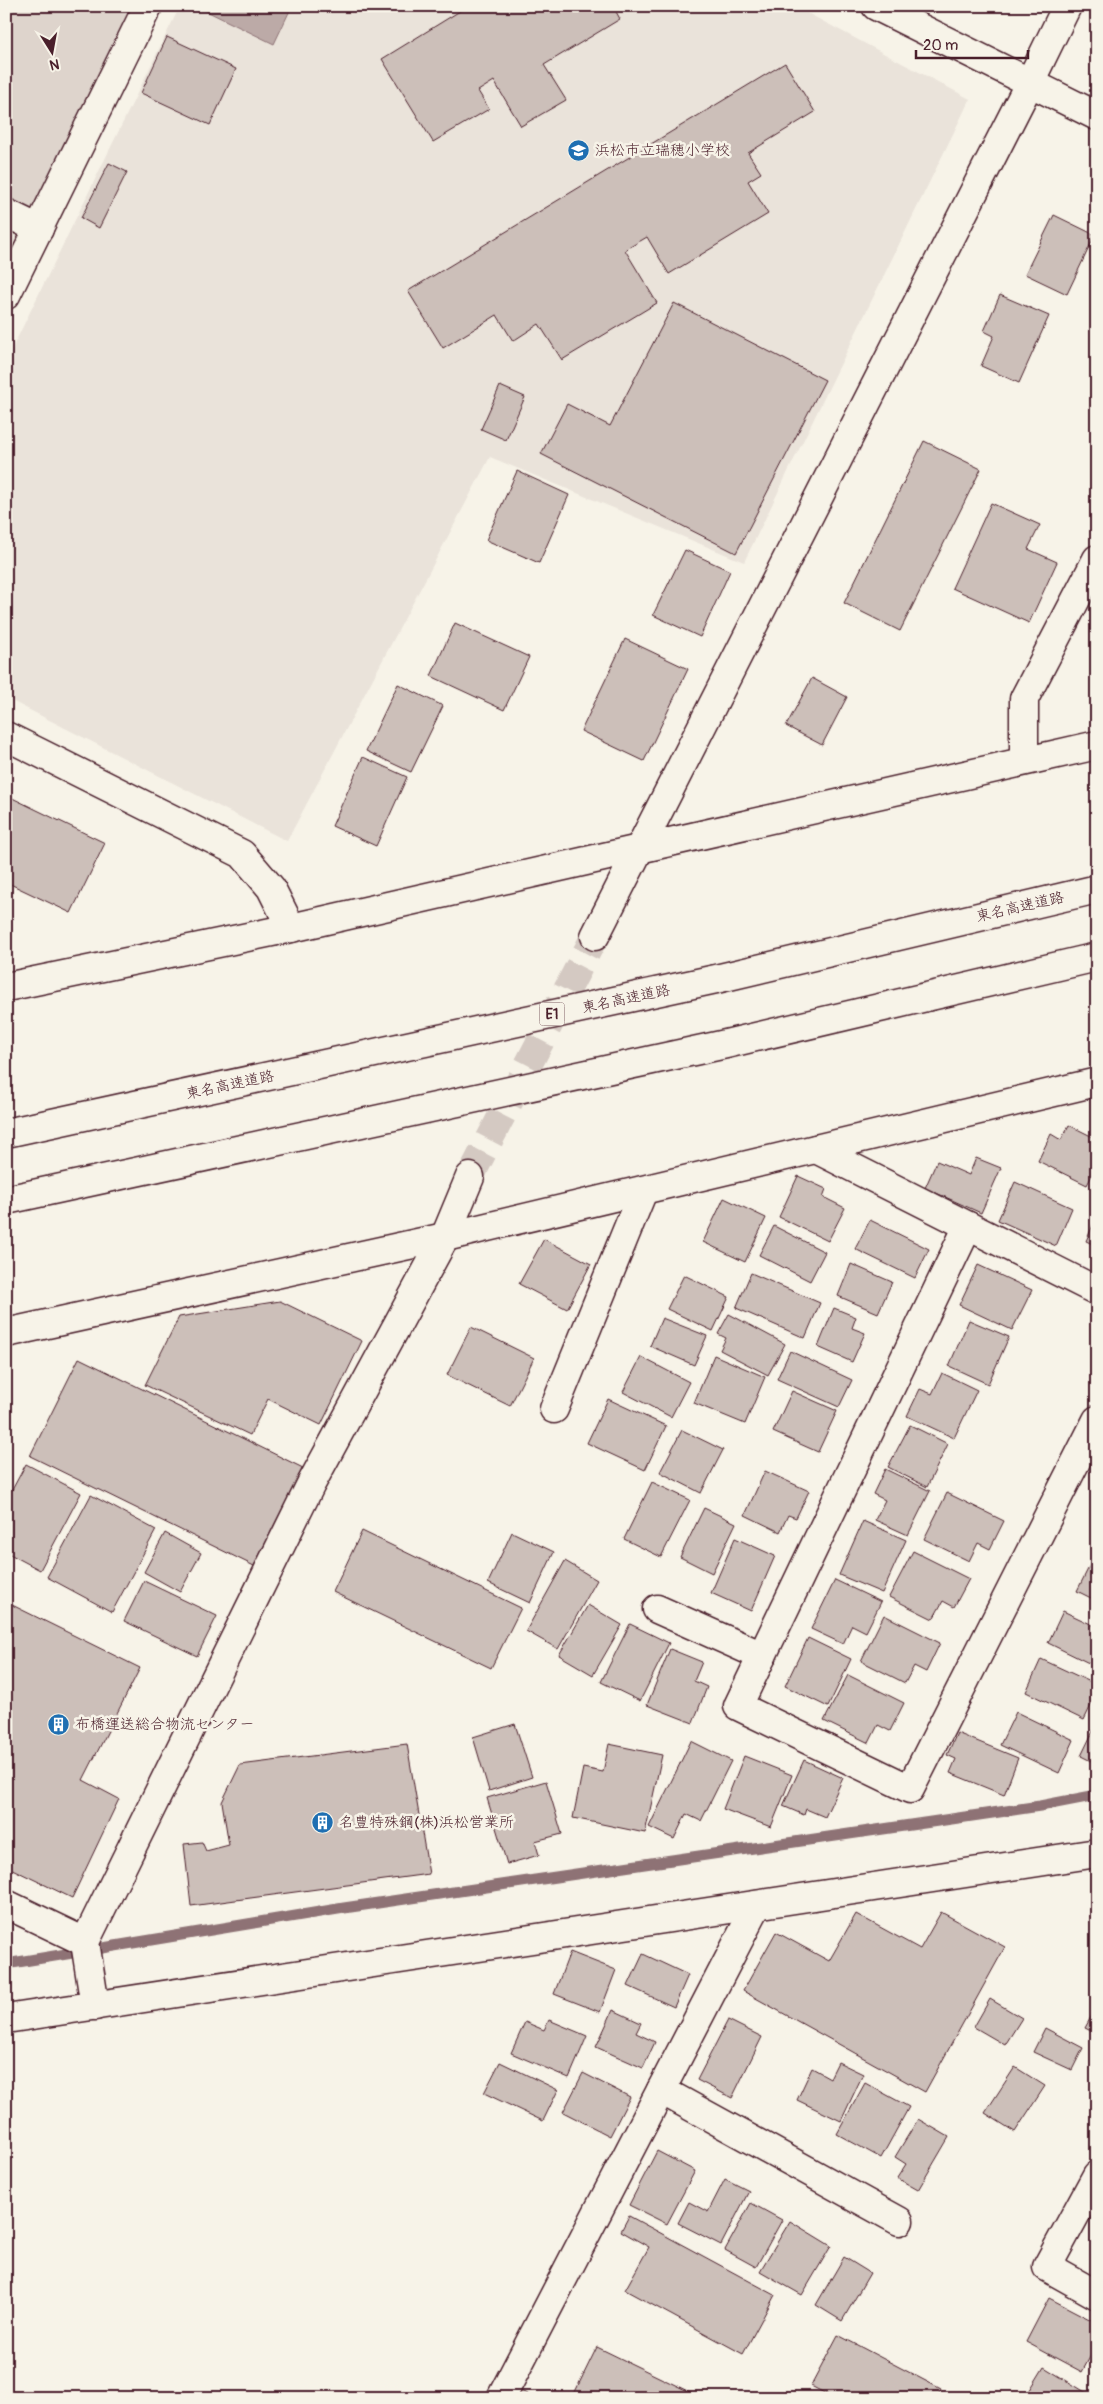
<svg xmlns="http://www.w3.org/2000/svg" width="1103" height="2404" font-family="Pangolin,'Klee One',sans-serif">
	<style>
		.built { fill: #eae3da }
		.green { fill: #ded4cc; stroke: #947a7c }
		.water { fill: #bcaaa7; stroke: #8e7275 }
		.lines { fill: none; stroke-linecap: round; stroke-linejoin: round }
		.stream { stroke: #8e7275; stroke-width: 11 }
		.building { fill: #ccbfb9; stroke: #4a1f2b }
		.minor-tunnel { stroke: #d4c9c2; stroke-width: 28; stroke-dasharray: 28 14; stroke-linecap: butt }
		.minor-casing { stroke: #4a1f2b; stroke-width: 31 }
		.highway-casing { stroke: #4a1f2b; stroke-width: 31 }
		.minor { stroke: #f7f3e8; stroke-width: 28 }
		.highway { stroke: #f7f3e8; stroke-width: 28 }
		.labels { text-anchor: middle; dominant-baseline: central; stroke-width: 5; stroke-linejoin: round; paint-order: stroke }
		.shield { fill: #f7f3e8; stroke: #7e5f64; stroke-width: 1 }
		.shield-label { font-size: 14px; font-weight: bold; fill: #4a1f2b }
		.poi-label { font-size: 15px; fill: #4a1f2b; stroke: #f7f3e8; text-anchor: start }
		.street-label { font-size: 15px; fill: #4a1f2b; stroke: #f7f3e8 }
	</style>
	<rect width="100%" height="100%" fill="#f7f3e8"/>
	<filter id="ink" filterUnits="userSpaceOnUse"><feTurbulence type="fractalNoise" baseFrequency=".02" numOctaves="2"/><feDisplacementMap in="SourceGraphic" scale="10" xChannelSelector="R" yChannelSelector="G"/><feConvolveMatrix kernelMatrix="1 2 1 2 8 2 1 2 1" color-interpolation-filters="sRGB"/></filter>
	<g filter="url(#ink)">
		<g class="built">
			<polygon points="180,6 794,6 970,99 744,562 490,457 287,841 6,698 6,361"/>
			<polygon points="6,221 28,231 6,275"/>
		</g>
		<polygon class="green" points="6,6 138,6 34,216 6,203"/>
		<polygon class="water" points="196,6 292,6 274,44"/>
		<g class="lines">
			<polyline class="stream" points="6,1964 344,1908 1040,1806 1097,1795"/>
		</g>
		<g class="building">
			<polygon points="468,6 613,6 620,19 544,65 566,100 521,126 494,81 478,91 489,109 433,142 382,59"/>
			<polygon points="167,37 236,69 210,125 141,93"/>
			<polygon points="785,63 815,112 748,153 761,173 748,181 768,214 669,274 647,237 625,250 657,303 562,360 539,324 513,341 497,315 443,348 408,291"/>
			<polygon points="109,163 127,172 99,228 81,218"/>
			<polygon points="1054,215 1095,235 1067,294 1025,274"/>
			<polygon points="1000,295 1049,316 1019,383 981,366 994,336 984,331"/>
			<polygon points="674,303 825,380 736,553 541,454 567,404 610,426"/>
			<polygon points="500,386 525,397 506,440 481,429"/>
			<polygon points="924,441 981,469 900,631 844,603"/>
			<polygon points="517,471 569,495 539,563 486,540"/>
			<polygon points="991,503 1040,525 1028,549 1057,562 1029,623 952,588"/>
			<polygon points="685,550 730,571 700,637 653,615"/>
			<polygon points="455,623 529,657 504,710 431,676"/>
			<polygon points="625,639 688,669 644,761 581,731"/>
			<polygon points="812,678 847,697 822,745 786,726"/>
			<polygon points="398,684 443,706 411,772 366,751"/>
			<polygon points="363,757 407,777 376,846 332,826"/>
			<polygon points="6,795 105,843 71,913 6,882"/>
			<polygon points="1069,1125 1097,1139 1097,1166 1087,1185 1038,1161 1051,1134 1061,1140"/>
			<polygon points="976,1158 1001,1168 981,1213 925,1188 937,1161 969,1175"/>
			<polygon points="798,1176 826,1189 823,1197 845,1208 828,1241 779,1217"/>
			<polygon points="1015,1182 1072,1208 1056,1246 998,1220"/>
			<polygon points="724,1198 766,1218 745,1262 703,1242"/>
			<polygon points="1097,1216 1097,1246 1086,1241"/>
			<polygon points="870,1220 929,1249 915,1278 855,1249"/>
			<polygon points="774,1226 825,1252 810,1281 759,1255"/>
			<polygon points="544,1239 591,1264 567,1309 519,1284"/>
			<polygon points="851,1264 892,1282 878,1313 838,1296"/>
			<polygon points="978,1265 1032,1290 1012,1330 959,1305"/>
			<polygon points="751,1273 820,1303 805,1338 736,1308"/>
			<polygon points="684,1275 729,1297 713,1331 667,1309"/>
			<polygon points="280,1301 362,1341 321,1425 268,1399 250,1435 145,1385 179,1317"/>
			<polygon points="834,1308 856,1317 852,1328 865,1333 852,1362 818,1347"/>
			<polygon points="729,1314 785,1344 768,1375 720,1350 726,1338 718,1334"/>
			<polygon points="662,1318 707,1336 694,1365 650,1346"/>
			<polygon points="969,1320 1009,1337 988,1384 949,1366"/>
			<polygon points="471,1327 534,1358 510,1406 447,1375"/>
			<polygon points="790,1351 852,1380 839,1407 777,1379"/>
			<polygon points="714,1355 765,1377 745,1424 694,1403"/>
			<polygon points="641,1357 689,1382 671,1417 623,1392"/>
			<polygon points="79,1358 303,1468 254,1566 30,1456"/>
			<polygon points="942,1373 977,1390 954,1438 907,1416 920,1389 932,1394"/>
			<polygon points="792,1391 837,1411 818,1452 773,1432"/>
			<polygon points="608,1399 666,1426 645,1470 587,1443"/>
			<polygon points="910,1425 948,1444 927,1487 888,1467"/>
			<polygon points="682,1430 723,1450 701,1493 660,1472"/>
			<polygon points="26,1464 81,1493 40,1570 6,1552 6,1501"/>
			<polygon points="885,1469 930,1491 908,1535 875,1520 885,1500 873,1494"/>
			<polygon points="765,1471 809,1491 796,1518 788,1515 780,1532 745,1515"/>
			<polygon points="652,1482 690,1500 661,1557 624,1539"/>
			<polygon points="947,1493 1004,1521 990,1549 978,1543 969,1561 924,1539"/>
			<polygon points="91,1495 156,1530 112,1612 47,1577"/>
			<polygon points="704,1508 736,1523 712,1573 680,1557"/>
			<polygon points="863,1521 906,1540 882,1593 839,1575"/>
			<polygon points="362,1531 521,1608 491,1668 333,1592"/>
			<polygon points="512,1532 554,1552 530,1603 488,1583"/>
			<polygon points="165,1533 201,1553 180,1592 144,1572"/>
			<polygon points="735,1538 775,1556 751,1611 711,1593"/>
			<polygon points="913,1551 969,1579 954,1607 943,1601 933,1619 889,1597"/>
			<polygon points="1093,1559 1097,1561 1097,1601 1077,1591"/>
			<polygon points="565,1561 597,1580 558,1649 526,1631"/>
			<polygon points="835,1580 881,1602 866,1632 852,1625 843,1644 811,1629"/>
			<polygon points="144,1581 217,1616 197,1656 124,1621"/>
			<polygon points="6,1602 140,1668 83,1780 119,1799 72,1898 6,1866"/>
			<polygon points="588,1605 622,1625 593,1675 559,1655"/>
			<polygon points="1063,1611 1097,1627 1097,1667 1048,1643"/>
			<polygon points="884,1615 940,1643 926,1672 914,1666 905,1683 861,1661"/>
			<polygon points="630,1624 669,1643 640,1701 601,1682"/>
			<polygon points="808,1638 851,1659 828,1707 785,1686"/>
			<polygon points="670,1649 702,1662 694,1681 707,1687 693,1723 647,1705"/>
			<polygon points="1041,1659 1097,1685 1097,1693 1084,1720 1026,1692"/>
			<polygon points="848,1675 904,1703 890,1731 878,1725 869,1743 824,1721"/>
			<polygon points="1016,1712 1074,1740 1059,1773 1000,1745"/>
			<polygon points="1097,1723 1097,1764 1081,1756"/>
			<polygon points="515,1724 532,1777 489,1791 473,1737"/>
			<polygon points="957,1733 1018,1758 1004,1795 950,1773 956,1759 947,1755"/>
			<polygon points="691,1741 731,1761 701,1821 686,1814 674,1839 649,1827"/>
			<polygon points="407,1744 429,1874 191,1906 184,1844 202,1842 206,1851 229,1845 222,1802 240,1765"/>
			<polygon points="609,1744 662,1755 645,1833 573,1818 583,1768 603,1772"/>
			<polygon points="744,1756 792,1775 771,1827 723,1809"/>
			<polygon points="804,1760 843,1778 825,1817 806,1809 804,1815 783,1806"/>
			<polygon points="546,1781 562,1834 535,1841 539,1855 507,1864 487,1798"/>
			<polygon points="941,1912 1005,1947 925,2092 743,1991 776,1932 829,1961 856,1914 920,1949"/>
			<polygon points="570,1952 616,1970 600,2012 554,1994"/>
			<polygon points="643,1954 688,1975 674,2007 628,1986"/>
			<polygon points="990,1999 1022,2018 1005,2045 974,2027"/>
			<polygon points="1097,2006 1097,2034 1085,2028"/>
			<polygon points="613,2010 641,2023 636,2033 655,2042 643,2068 596,2047"/>
			<polygon points="549,2020 587,2036 569,2078 511,2053 525,2022 544,2030"/>
			<polygon points="728,2020 762,2037 732,2098 697,2080"/>
			<polygon points="1045,2028 1083,2048 1072,2070 1033,2052"/>
			<polygon points="500,2062 558,2090 543,2121 484,2093"/>
			<polygon points="838,2062 863,2074 841,2121 797,2100 812,2068 830,2078"/>
			<polygon points="1015,2067 1045,2086 1015,2132 985,2113"/>
			<polygon points="583,2073 630,2097 610,2136 563,2112"/>
			<polygon points="865,2083 909,2107 881,2158 837,2134"/>
			<polygon points="918,2119 949,2137 918,2190 897,2178 906,2164 895,2157"/>
			<polygon points="657,2151 695,2171 667,2224 629,2205"/>
			<polygon points="725,2179 749,2191 721,2245 678,2223 689,2202 708,2212"/>
			<polygon points="751,2203 782,2220 756,2267 725,2250"/>
			<polygon points="629,2216 775,2295 743,2354 625,2290 649,2247 621,2231"/>
			<polygon points="790,2221 831,2246 802,2295 760,2271"/>
			<polygon points="844,2257 870,2273 842,2321 816,2305"/>
			<polygon points="1049,2298 1097,2323 1097,2344 1082,2372 1026,2342"/>
			<polygon points="838,2335 941,2389 937,2398 834,2398 811,2386"/>
			<polygon points="597,2347 702,2398 572,2398"/>
			<polygon points="1044,2367 1095,2398 1025,2398"/>
			<polygon points="521,2391 535,2398 517,2398"/>
		</g>
		<g class="lines">
			<polyline class="minor-tunnel" points="470,1177 595,936"/>
			<defs>
				<g id="minor">
					<polyline points="876,6 1097,116"/>
					<polyline points="6,213 39,229"/>
					<polyline points="6,295 148,6"/>
					<polyline points="6,736 242,854 271,888 291,928"/>
					<polyline points="1024,761 1024,699 1097,559"/>
					<polyline points="595,936 1030,82 1067,6"/>
					<polyline points="6,987 291,928 1097,745"/>
					<polyline points="816,1149 1097,1291"/>
					<polyline points="968,1226 738,1706 910,1789 1097,1420"/>
					<polyline points="6,1333 445,1237 1097,1082"/>
					<polyline points="554,1409 643,1191"/>
					<polyline points="657,1609 762,1656"/>
					<polyline points="6,1904 85,1942"/>
					<polyline points="95,2006 85,1942 311,1484 445,1237 470,1177"/>
					<polyline points="6,2019 1097,1853"/>
					<polyline points="661,2090 899,2221"/>
					<polyline points="1097,2175 1047,2267 1097,2295"/>
					<polyline points="501,2398 757,1905"/>
				</g>
				<g id="highway">
					<polyline points="6,1133 716,979 1097,889"/>
					<polyline points="6,1200 726,1044 1097,957"/>
				</g>
			</defs>
			<use href="#minor" class="minor-casing"/>
			<use href="#highway" class="highway-casing"/>
			<use href="#minor" class="minor"/>
			<use href="#highway" class="highway"/>
		</g>
	</g>
	<defs>
		<symbol id="school-disc" viewBox="-11 -11 22 22"><circle r="9.5" fill="#1f6fb2" stroke="#f7f3e8"/><path d="M0-5L7-2L0 1L-7-2ZM-4 1L0 2.5L4 1V4Q0 6-4 4Z" fill="#fff"/></symbol>
		<symbol id="building-disc" viewBox="-11 -11 22 22"><circle r="9.5" fill="#1f6fb2" stroke="#f7f3e8"/><path d="M-4-6H4V6H1V3H-1V6H-4ZM-2.5-4.3h1.7v1.8h-1.7ZM.8-4.3h1.7v1.8H.8ZM-2.5-1h1.7V.8h-1.7ZM.8-1h1.7V.8H.8Z" fill="#fff"/></symbol>
	</defs>
	<g fill-rule="evenodd">
		<use href="#school-disc" x="566" y="138" width="25" height="25"/>
		<use href="#building-disc" x="46" y="1712" width="25" height="25"/>
		<use href="#building-disc" x="310" y="1810" width="25" height="25"/>
	</g>
	<g class="labels">
		<rect class="shield" x="539.5" y="1002.5" width="25" height="23" rx="4"/>
		<g class="shield-label">
			<text x="552" y="1014">E1</text>
		</g>
		<g class="poi-label">
			<text x="595" y="150">浜松市立瑞穂小学校</text>
			<text x="75" y="1724">布橋運送総合物流センター</text>
			<text x="339" y="1822">名豊特殊鋼(株)浜松営業所</text>
		</g>
		<g class="street-label">
			<text transform="translate(1020 907) rotate(-13)">東名高速道路</text>
			<text transform="translate(626 999) rotate(-12)">東名高速道路</text>
			<text transform="translate(230 1085) rotate(-12)">東名高速道路</text>
		</g>
	</g>
	<rect width="1103" height="2404" fill="none" stroke="#f7f3e8" stroke-width="25"/>
	<rect x="12" y="12" width="1078" height="2379" fill="none" stroke="#4a1f2b" stroke-width="2" filter="url(#ink)"/>
	<g transform="translate(52 52) rotate(169)" stroke="#f7f3e8" stroke-width="4" paint-order="stroke">
	<path d="M0-4L9 19L0 12L-9 19Z" fill="#4a1f2b"/>
	<text y="-8" font-size="14" font-weight="bold" text-anchor="middle" fill="#4a1f2b">N</text>
	</g>
	<path d="M916 50v8h112v-8" fill="none" stroke="#4a1f2b" stroke-width="2.5"/>
	<text x="923" y="50" font-size="15" fill="#4a1f2b" stroke="#f7f3e8" stroke-width="4" paint-order="stroke">20 m</text>
</svg>
